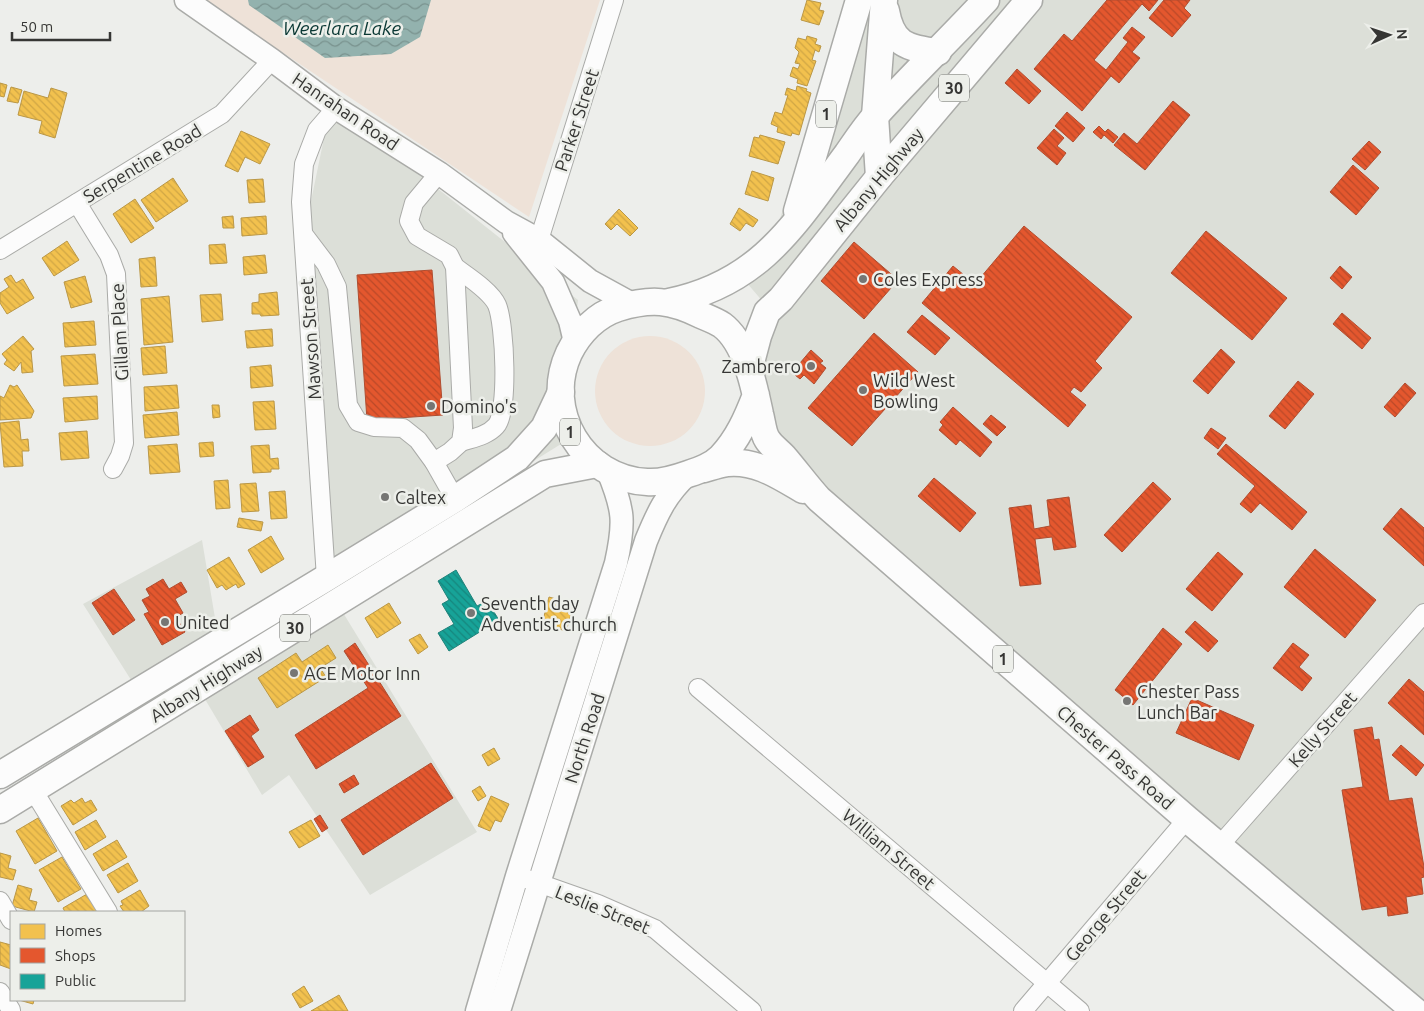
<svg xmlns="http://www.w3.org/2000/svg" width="1424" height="1011" font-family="Ubuntu,sans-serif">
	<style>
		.built { fill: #dcdfd8 }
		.green { fill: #eee2d8 }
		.water { fill: url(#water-waves) }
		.homes { fill: url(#homes-back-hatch); stroke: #ba9746 }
		.shops { fill: url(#shops-back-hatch); stroke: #b04d30 }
		.public { fill: url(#public-back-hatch); stroke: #20827a }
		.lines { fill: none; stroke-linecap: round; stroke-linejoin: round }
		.minor-casing { stroke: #aaaba8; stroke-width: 20 }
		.major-casing { stroke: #aaaba8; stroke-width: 25 }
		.highway-casing { stroke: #aaaba8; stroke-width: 29 }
		.minor { stroke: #fcfcfc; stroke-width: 18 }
		.major { stroke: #fcfcfc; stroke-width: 22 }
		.highway { stroke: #fcfcfc; stroke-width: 26 }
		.poi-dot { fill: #767674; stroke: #edefea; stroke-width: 2 }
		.labels { text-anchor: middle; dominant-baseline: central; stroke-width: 5; stroke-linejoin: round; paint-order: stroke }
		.shield { fill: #edefea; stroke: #6d6e6b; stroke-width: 1 }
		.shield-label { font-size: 16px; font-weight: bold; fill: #363634 }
		.street-label { font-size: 18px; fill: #363634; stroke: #edefea }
		.poi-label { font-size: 18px; fill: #363634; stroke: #edefea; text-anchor: start }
		.water-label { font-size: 19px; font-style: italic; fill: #093733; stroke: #edefea }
	</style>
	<defs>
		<pattern id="water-waves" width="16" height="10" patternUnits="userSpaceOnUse" patternTransform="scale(1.25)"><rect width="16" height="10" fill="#93b2ae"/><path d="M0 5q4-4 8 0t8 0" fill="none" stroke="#79928e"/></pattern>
		<pattern id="homes-back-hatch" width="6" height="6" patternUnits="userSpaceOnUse" patternTransform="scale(1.25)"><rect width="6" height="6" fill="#f2c14e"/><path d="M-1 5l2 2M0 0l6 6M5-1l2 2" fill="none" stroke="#d0a645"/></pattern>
		<pattern id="shops-back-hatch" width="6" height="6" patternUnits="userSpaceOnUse" patternTransform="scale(1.25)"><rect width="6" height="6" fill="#e4572e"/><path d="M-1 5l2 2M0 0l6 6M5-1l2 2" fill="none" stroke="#ba4928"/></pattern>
		<pattern id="public-back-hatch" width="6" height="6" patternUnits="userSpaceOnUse" patternTransform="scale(1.25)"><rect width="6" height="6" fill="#17a398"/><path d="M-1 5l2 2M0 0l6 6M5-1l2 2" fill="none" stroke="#16867d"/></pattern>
	</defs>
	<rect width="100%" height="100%" fill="#edeeeb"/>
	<g class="built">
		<polygon points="848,0 1424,0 1424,1011 755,444 770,310 735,269 779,222"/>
		<polygon points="331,104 578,300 561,444 336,584 331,593 477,832 370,895 289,775 262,795 190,674 145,702 83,604 202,540 221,654 329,588 304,235"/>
	</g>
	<g class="green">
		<polygon points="204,0 600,0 529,217"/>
		<circle cx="650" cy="391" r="55"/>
	</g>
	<polygon class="water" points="248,0 431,0 420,37 391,54 325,58 249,5"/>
	<g class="homes">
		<polygon points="807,0 821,3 819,10 824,11 819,25 801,20"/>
		<polygon points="807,36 817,39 815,44 821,46 819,52 815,50 812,60 816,61 807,86 797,83 798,79 790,76 793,67 798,69 800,64 795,63 799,52 795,48 798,38 806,40"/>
		<polygon points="0,83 7,85 4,97 0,96"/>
		<polygon points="797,86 807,89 806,91 811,93 799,135 792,133 791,136 777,132 778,127 771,124 775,112 782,114 788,95 785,95 787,88 796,91"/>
		<polygon points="11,87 22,90 18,103 7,101"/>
		<polygon points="51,88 67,93 55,138 39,133 42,121 18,115 24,91 48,98"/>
		<polygon points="241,131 270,144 260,164 245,157 238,172 225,166"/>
		<polygon points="760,135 785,142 778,164 749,156 754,137 759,138"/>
		<polygon points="752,171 774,178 768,201 745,194"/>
		<polygon points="173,178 188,201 156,222 141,200"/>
		<polygon points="263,179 265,202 249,203 247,180"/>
		<polygon points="135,199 154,228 131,243 113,214"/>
		<polygon points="739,208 758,220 753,227 746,223 740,231 730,224"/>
		<polygon points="619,209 638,228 630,236 617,224 611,230 605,224"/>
		<polygon points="233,216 234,228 223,228 222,217"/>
		<polygon points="266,216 267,234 242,236 241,218"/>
		<polygon points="67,241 79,260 54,276 42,258"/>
		<polygon points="225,244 227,263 210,264 209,245"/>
		<polygon points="265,255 267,273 244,275 243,257"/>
		<polygon points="155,257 157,286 141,287 139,259"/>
		<polygon points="11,275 16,283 23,279 34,298 7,314 0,303 0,293 9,287 4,279"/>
		<polygon points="85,276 92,302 71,308 64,282"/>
		<polygon points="277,292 279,315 261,316 260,314 252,314 252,303 259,302 259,294"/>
		<polygon points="221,294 223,320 202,322 200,295"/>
		<polygon points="169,296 173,342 144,345 141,299"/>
		<polygon points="94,321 96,345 65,347 63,323"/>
		<polygon points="272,329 273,346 247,348 245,331"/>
		<polygon points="23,336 34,349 31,351 33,372 22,373 21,362 14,371 4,364 7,360 2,354"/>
		<polygon points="165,346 167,373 143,375 141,348"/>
		<polygon points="95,354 98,384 64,386 61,356"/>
		<polygon points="271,365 273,386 251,388 250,367"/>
		<polygon points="10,385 14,387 17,385 34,411 31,418 0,420 0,396 4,398"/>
		<polygon points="177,385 179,408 145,411 144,387"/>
		<polygon points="97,396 98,419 65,422 63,398"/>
		<polygon points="274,401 276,429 255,430 253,402"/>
		<polygon points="212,405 219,405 220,417 213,418"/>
		<polygon points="177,412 179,435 145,438 143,415"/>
		<polygon points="19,421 21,440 28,439 29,451 22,451 23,466 4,467 0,423"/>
		<polygon points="87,431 89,458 61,460 59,433"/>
		<polygon points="213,442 214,456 200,457 199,443"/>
		<polygon points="177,444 180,472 150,474 148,446"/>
		<polygon points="269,445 270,459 278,458 279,469 271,469 271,472 253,473 251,446"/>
		<polygon points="228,480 230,508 216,509 214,481"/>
		<polygon points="256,483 259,511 242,512 240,484"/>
		<polygon points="285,491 287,518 271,519 269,492"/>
		<polygon points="239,518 263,522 261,531 237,527"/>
		<polygon points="271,536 284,559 261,573 248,550"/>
		<polygon points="229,557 245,584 238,588 236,584 226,590 222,585 217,588 207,570"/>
		<polygon points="549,597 574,604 566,631 542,624"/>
		<polygon points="389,603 401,623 377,638 365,618"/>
		<polygon points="420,634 428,647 418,654 409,640"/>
		<polygon points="328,645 336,658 320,668 326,677 277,708 258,678 296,653 302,662"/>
		<polygon points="494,748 500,759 488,766 482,755"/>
		<polygon points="480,786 486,796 478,801 472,791"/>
		<polygon points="491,796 509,804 501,822 495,820 490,831 478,826"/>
		<polygon points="82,798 85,803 91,800 97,810 73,825 61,806 71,800 74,803"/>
		<polygon points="38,818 57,851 35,864 16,831"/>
		<polygon points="96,820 106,837 85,850 75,832"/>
		<polygon points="311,820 320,836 299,848 289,832"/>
		<polygon points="117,840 127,857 103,871 93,854"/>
		<polygon points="0,853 11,856 8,868 16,870 13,880 0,877"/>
		<polygon points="62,857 81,889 58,902 39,870"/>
		<polygon points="128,863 138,881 118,893 107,875"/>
		<polygon points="18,885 32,889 29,900 37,902 34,912 12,906"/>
		<polygon points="140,890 149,906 141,912 124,912 120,906 123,905 121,901"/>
		<polygon points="87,894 98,912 65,912 63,908"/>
		<polygon points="0,942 11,945 11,969 0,965"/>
		<polygon points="304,986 313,1001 300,1008 292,994"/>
		<polygon points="339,995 348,1011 311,1011"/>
		<polygon points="19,1000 34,1000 33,1004"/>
	</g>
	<g class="shops">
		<polygon points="1107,0 1158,0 1149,11 1142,4 1094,60 1106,70 1128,42 1123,38 1132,27 1145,37 1132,52 1140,58 1119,83 1111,76 1082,111 1034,69 1064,34 1072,41"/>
		<polygon points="1164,0 1190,0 1184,8 1191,15 1172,37 1149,18"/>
		<polygon points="1017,69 1041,91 1029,104 1005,83"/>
		<polygon points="1173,101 1190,115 1145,170 1114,145 1124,133 1137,144"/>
		<polygon points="1067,112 1085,128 1073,142 1055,126"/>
		<polygon points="1099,126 1105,132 1108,129 1118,137 1113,143 1104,135 1101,139 1093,132"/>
		<polygon points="1054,129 1064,138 1057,146 1066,153 1057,165 1037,148"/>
		<polygon points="1369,141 1381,152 1365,170 1352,159"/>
		<polygon points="1353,165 1379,188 1356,215 1330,192"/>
		<polygon points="1024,226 1132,317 1095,361 1102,368 1081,392 1074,387 1070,392 1086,405 1068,427 922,303 953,266 975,284"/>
		<polygon points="1206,231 1287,298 1252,340 1171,273"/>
		<polygon points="854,242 898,280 864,319 821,281"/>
		<polygon points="1340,266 1352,277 1342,289 1330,278"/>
		<polygon points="432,270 443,415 367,420 357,275"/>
		<polygon points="1342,313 1371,338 1362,349 1333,324"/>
		<polygon points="922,315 950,338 935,355 907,332"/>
		<polygon points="874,333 918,372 852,446 808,408"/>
		<polygon points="1221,349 1235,362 1208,394 1193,381"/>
		<polygon points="811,350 823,361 820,363 826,368 814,384 804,375 800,379 795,375 800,363"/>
		<polygon points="1298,381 1314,394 1285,429 1269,416"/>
		<polygon points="1405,383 1416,393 1395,417 1384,407"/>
		<polygon points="953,407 992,442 980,457 960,440 956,445 939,430 943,425 940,422"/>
		<polygon points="991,415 1006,427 997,436 983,424"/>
		<polygon points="1211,428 1226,438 1218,449 1204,438"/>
		<polygon points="1226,444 1307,512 1292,530 1260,503 1251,513 1240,504 1255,486 1217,454"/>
		<polygon points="934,478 976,513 960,532 918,496"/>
		<polygon points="1153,482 1171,499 1122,552 1104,535"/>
		<polygon points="1069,497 1076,547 1054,550 1052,537 1035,539 1041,584 1020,586 1009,508 1031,505 1034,529 1050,526 1047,500"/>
		<polygon points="1401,508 1424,528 1424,566 1383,529"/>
		<polygon points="1315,549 1376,600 1345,638 1284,587"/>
		<polygon points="1218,552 1243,574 1212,611 1186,589"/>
		<polygon points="163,579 169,589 181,582 187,592 175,599 183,613 176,617 185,632 162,645 144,614 149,612 142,600 150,596 146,589"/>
		<polygon points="114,589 135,620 113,635 92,603"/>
		<polygon points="1195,621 1218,641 1208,652 1185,632"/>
		<polygon points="1163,628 1182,644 1133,705 1115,690"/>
		<polygon points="355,643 401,716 316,769 295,735 368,688 344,651"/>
		<polygon points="1293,643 1309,655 1299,667 1312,678 1302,691 1273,668"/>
		<polygon points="1409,679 1424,692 1424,735 1388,703"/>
		<polygon points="1192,698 1254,725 1239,760 1176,733"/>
		<polygon points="250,715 259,730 251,736 264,757 248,767 225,731"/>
		<polygon points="1372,727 1374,740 1379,739 1389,801 1412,798 1424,867 1424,877 1421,878 1423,894 1406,897 1408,913 1388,916 1387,906 1362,910 1342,790 1363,787 1354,730"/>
		<polygon points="1401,745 1424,765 1416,776 1392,755"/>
		<polygon points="431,763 453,798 363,855 341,820"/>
		<polygon points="354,775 359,784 344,793 339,784"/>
		<polygon points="320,815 328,828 322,832 314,819"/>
	</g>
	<polygon class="public" points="456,570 477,606 487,601 499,620 449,651 438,633 454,624 442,604 449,600 438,581"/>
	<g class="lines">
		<defs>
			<g id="minor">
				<polyline points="77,203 109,255 116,274 124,443 120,456 113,469"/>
				<polyline points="304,235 326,264 337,287 348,405 358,422 374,427 403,428 418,440 434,462 455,499"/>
				<polyline points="539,240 614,0"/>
				<polyline points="0,250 222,114 272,60"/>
				<path d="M455,267c12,9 36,24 42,38 8,19 12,107 -1,121 -9,10 -23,12 -35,16"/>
				<polyline points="434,462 450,452 461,442 463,428 455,267 449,255 417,236 409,221 414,203 439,173"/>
				<polyline points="326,578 301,202 304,164 317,130 336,108"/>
				<polyline points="698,688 1080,1011"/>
				<polyline points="33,790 108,912"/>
				<polyline points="1220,845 1424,613"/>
				<polyline points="527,879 598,904 655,929 752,1011"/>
				<polyline points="0,901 11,920"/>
				<polyline points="0,992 11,1010"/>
				<polyline points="1023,1011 1187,819"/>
			</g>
			<g id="major">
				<polyline points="186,0 272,60 336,108 439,173 506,222 539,240 590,281 632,304"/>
				<polyline points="514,233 553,282 570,321 575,342"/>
				<path d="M477,1011l40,-135 99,-313c9,-41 8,-53 -8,-92"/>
				<path d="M499,1011l147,-470c11,-27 20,-47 42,-67"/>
			</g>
			<g id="highway">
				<path d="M886,11c6,33 20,37 52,41"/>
				<polyline points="879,177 875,116 884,0"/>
				<polyline points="797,211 859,0"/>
				<path d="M669,302c92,-19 126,-78 178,-148 9,-13 18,-27 29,-39 36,-40 74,-76 110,-115"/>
				<polyline points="749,370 758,336 767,312 781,299 879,177 1029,0"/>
				<path d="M756,395c-9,23 -18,44 -35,62 -9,9 -21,13 -33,17 -14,5 -27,9 -41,8 -64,-3 -105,-71 -78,-129 10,-20 27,-38 49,-45 34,-10 52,-8 83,7 7,3 15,6 21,10 24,18 32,61 38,89 2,7 3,19 7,25 4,7 13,13 18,19 12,14 22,28 34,41l368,320 228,192"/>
				<path d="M704,469c7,-2 15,-5 23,-6 29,-3 52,13 76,27"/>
				<polyline points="0,775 326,578 455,499 517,458 544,428 561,392"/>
				<polyline points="0,810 545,474 597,464"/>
			</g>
		</defs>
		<use href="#minor" class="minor-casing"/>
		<use href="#major" class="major-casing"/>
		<use href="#highway" class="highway-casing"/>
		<use href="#minor" class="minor"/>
		<use href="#major" class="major"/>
		<use href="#highway" class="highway"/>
	</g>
	<g class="poi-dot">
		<circle cx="863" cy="279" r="5"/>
		<circle cx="811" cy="366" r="5"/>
		<circle cx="863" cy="390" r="5"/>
		<circle cx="431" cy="406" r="5"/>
		<circle cx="385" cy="497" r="5"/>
		<circle cx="471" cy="613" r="5"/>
		<circle cx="165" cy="622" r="5"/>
		<circle cx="294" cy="673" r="5"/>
		<circle cx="1127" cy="701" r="5"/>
	</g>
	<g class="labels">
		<g class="shield">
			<rect x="939" y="74.5" width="30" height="27" rx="4"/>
			<rect x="816" y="100.5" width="20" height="27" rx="4"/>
			<rect x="560" y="418.5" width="20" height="27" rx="4"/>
			<rect x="280" y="614.5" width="30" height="27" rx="4"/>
			<rect x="993" y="645.5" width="20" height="27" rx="4"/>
		</g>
		<g class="shield-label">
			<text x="954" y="88">30</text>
			<text x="826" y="114">1</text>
			<text x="570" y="432">1</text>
			<text x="295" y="628">30</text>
			<text x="1003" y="659">1</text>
		</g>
		<g class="street-label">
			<text transform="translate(346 111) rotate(34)">Hanrahan Road</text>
			<text transform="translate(576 120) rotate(-72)">Parker Street</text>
			<text transform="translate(142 163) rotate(-31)">Serpentine Road</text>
			<text transform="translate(878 179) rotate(-50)">Albany Highway</text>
			<text transform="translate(119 332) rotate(-93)">Gillam Place</text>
			<text transform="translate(310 339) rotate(-94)">Mawson Street</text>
			<text transform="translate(206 683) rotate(-32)">Albany Highway</text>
			<text transform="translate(1322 729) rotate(-49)">Kelly Street</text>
			<text transform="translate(584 738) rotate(-72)">North Road</text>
			<text transform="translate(1116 757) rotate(41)">Chester Pass Road</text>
			<text transform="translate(889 849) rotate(40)">William Street</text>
			<text transform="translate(603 909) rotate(22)">Leslie Street</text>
			<text transform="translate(1105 915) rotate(-50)">George Street</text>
		</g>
		<g class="poi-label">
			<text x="873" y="279">Coles Express</text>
			<text x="801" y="366" text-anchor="end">Zambrero</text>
			<text x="873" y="380">Wild West<tspan x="873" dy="21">Bowling</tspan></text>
			<text x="441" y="406">Domino's</text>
			<text x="395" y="497">Caltex</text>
			<text x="481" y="603">Seventh day<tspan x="481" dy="21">Adventist church</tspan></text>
			<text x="175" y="622">United</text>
			<text x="304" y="673">ACE Motor Inn</text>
			<text x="1137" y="691">Chester Pass<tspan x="1137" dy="21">Lunch Bar</tspan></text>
		</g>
		<g class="water-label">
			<text x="342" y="28">Weerlara Lake</text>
		</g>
	</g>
	<rect x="10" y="911" width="175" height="90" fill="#edefea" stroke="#a4a5a1"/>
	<rect x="20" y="924" width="25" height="15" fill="#f2c14e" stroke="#a4a5a1"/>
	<text x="55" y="936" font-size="15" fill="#363634">Homes</text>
	<rect x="20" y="948" width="25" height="15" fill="#e4572e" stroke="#a4a5a1"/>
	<text x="55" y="961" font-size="15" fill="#363634">Shops</text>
	<rect x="20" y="974" width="25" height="15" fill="#17a398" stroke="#a4a5a1"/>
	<text x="55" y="986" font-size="15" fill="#363634">Public</text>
	<g transform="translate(1389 35) rotate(87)" stroke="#edefea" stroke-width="4" paint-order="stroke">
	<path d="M0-4L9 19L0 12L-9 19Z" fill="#363634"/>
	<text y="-8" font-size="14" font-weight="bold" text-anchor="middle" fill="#363634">N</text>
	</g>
	<path d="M12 32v8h98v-8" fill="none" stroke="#363634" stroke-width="2.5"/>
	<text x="20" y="32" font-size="15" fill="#363634" stroke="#edefea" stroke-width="4" paint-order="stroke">50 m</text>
</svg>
